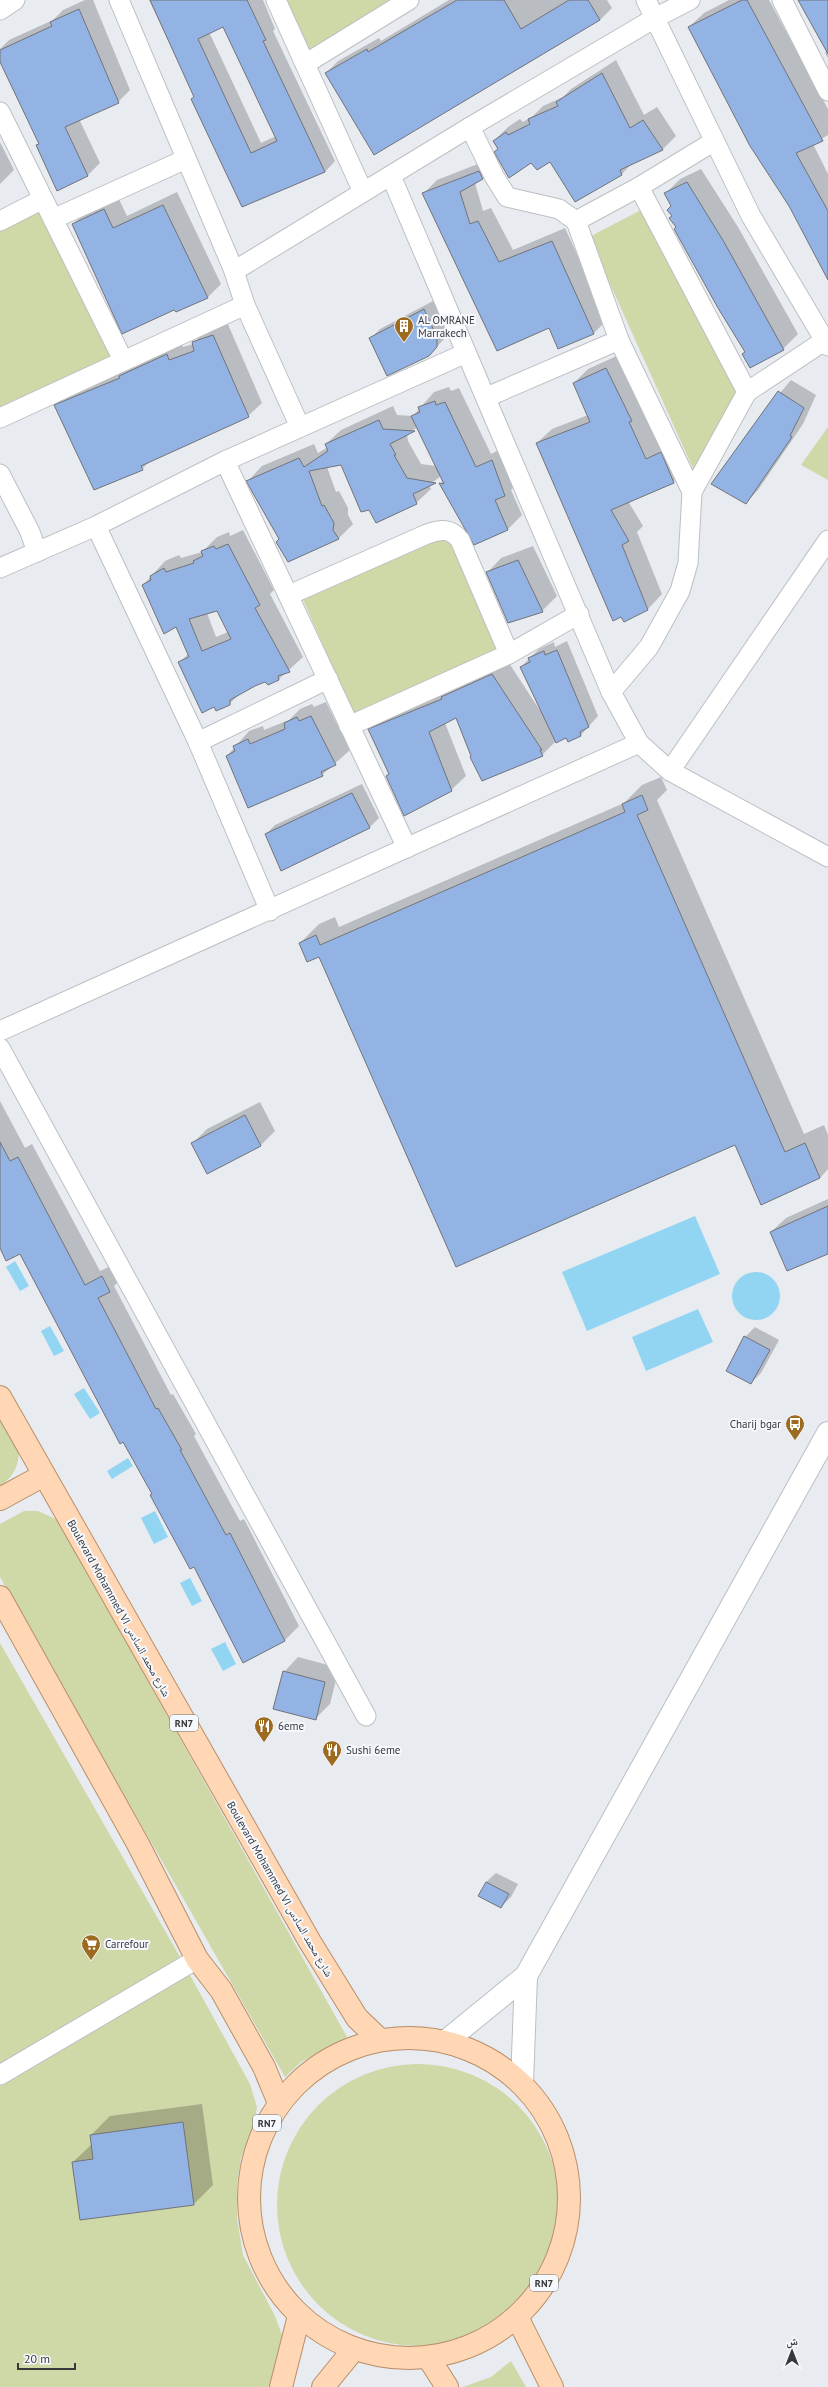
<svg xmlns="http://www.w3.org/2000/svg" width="828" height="2387" font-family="'PT Sans','Noto Naskh Arabic',sans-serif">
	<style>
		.green { fill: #cfd8a7 }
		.water { fill: #91d5f2 }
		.shadow { fill: #0003; fill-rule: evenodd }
		.building { fill: #94b3e5; stroke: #717378; fill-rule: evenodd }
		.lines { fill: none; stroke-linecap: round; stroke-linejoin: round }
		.street-casing { stroke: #bcbfc3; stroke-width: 21 }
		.secondary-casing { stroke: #bcbfc3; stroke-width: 24 }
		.primary-casing { stroke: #b98e69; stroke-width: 24 }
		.street { stroke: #fff; stroke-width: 19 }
		.secondary { stroke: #fff; stroke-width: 22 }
		.primary { stroke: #ffd7b4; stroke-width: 22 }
		.labels { text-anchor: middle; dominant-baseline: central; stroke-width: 4; stroke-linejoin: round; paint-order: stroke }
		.shield { fill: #f5f8fd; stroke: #707274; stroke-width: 1 }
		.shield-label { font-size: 10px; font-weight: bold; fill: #37383a }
		.poi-label { font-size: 11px; fill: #37383a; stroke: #f5f8fd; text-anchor: start }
		.street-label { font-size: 11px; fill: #37383a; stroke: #f5f8fd }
	</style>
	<rect width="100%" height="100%" fill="#e8ebf0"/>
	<g class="green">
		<polygon points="281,0 417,0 310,66"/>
		<polygon points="38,209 112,356 0,412 0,228"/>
		<polygon points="643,209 748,397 700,484 589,237"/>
		<polygon points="828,427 828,480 801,465"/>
		<polygon points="448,534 504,652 355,718 301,595"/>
		<path d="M0,1417c5,9 15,21 18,31 3,15 -5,30 -18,38z"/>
		<polygon points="24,1511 38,1511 58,1520 347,2037 301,2062 285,2077 0,1577 0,1524"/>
		<polygon points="0,1643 180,1957 250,2084 257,2107 254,2126 241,2158 237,2183 237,2218 243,2255 275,2316 283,2338 274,2387 0,2387"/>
		<circle cx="418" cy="2205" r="141"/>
		<polygon points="511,2361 526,2387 463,2387 491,2377"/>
	</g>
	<g class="water">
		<polygon points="695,1216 720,1274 587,1331 562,1272"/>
		<polygon points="15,1261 29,1286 20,1291 6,1267"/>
		<circle cx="756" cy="1296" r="24"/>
		<polygon points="698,1309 713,1342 646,1371 632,1337"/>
		<polygon points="50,1326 64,1351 54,1356 41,1331"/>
		<polygon points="84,1388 100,1413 90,1419 74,1394"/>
		<polygon points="128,1458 133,1466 112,1479 107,1471"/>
		<polygon points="155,1511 168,1537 154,1544 141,1518"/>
		<polygon points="190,1578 202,1601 192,1606 180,1583"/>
		<polygon points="225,1642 236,1664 223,1671 211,1649"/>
	</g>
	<g class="shadow">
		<polygon points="85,0 93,0 130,90 118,102 79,119 100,163 88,175 57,189 37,146 40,142 0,59 0,49 9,40 53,20 63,10"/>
		<path d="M149,0h114l12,29 -2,2 62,130 -10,11 -83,34 -47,-110zM223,26l53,110 -15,7 -52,-111z"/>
		<polygon points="449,0 607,0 612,8 600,20 326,73 338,61 379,38 381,41"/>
		<polygon points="729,0 769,0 828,109 828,135 813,144 828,174 828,276 789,206 751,145 689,27 704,13"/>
		<polygon points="799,0 828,0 828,58 825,53 827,50"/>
		<polygon points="616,60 644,115 657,107 676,136 662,150 632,163 622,174 575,200 550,161 531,162 499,148 494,141 508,127 520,119 523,122 533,116 543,106 563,97 571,89"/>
		<polygon points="0,142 14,170 0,184"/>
		<polygon points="493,158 496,165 475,183 483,211 491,208 513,250 565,228 607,320 594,333 559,348 549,326 424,193 437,180"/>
		<polygon points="701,169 738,227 798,334 783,349 746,351 677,227 670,218 672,216 672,206 665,194 680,179"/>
		<polygon points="177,192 221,284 208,297 176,311 73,224 87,211 118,197 127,216"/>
		<polygon points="433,301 446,327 446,337 429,355 370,339 380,329"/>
		<polygon points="227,322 262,403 248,416 150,461 142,469 55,405 68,392 180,341 183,347 193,344 206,329"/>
		<polygon points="621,354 688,468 673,482 628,501 643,526 637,532 662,594 648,609 624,620 537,443 552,429 588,415 574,383 588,369"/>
		<polygon points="791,380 816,395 803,424 758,490 746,503 755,423"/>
		<path d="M449,387l2,4 8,-3 32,66 16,-8 12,35 -8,9 11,25 -14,14 -33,15 -35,-60 3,-3 -2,-5 -12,9 2,4 -15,14 -46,6 -29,-45 -14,3 9,25 3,-1 9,17v7l5,9 -15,15h-58l-32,-58 14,-15 52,-22 4,9 10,-6 -2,-3 15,-14 52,-24 4,9 16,1 21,-24zM418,427l18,39 -15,-2 -13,-23 -1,-7z"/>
		<path d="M243,530l31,60 -4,4 33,63 -24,22 -14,1 -24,13 -12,11 -50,-41 9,-9 -12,-28 -33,-41 22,-24 14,-6 2,3 21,-6 15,-15 12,-5 1,4zM218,610l10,22 -12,5 -9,-24z"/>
		<polygon points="533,546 557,596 542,611 487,573 501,558"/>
		<polygon points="567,641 598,716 581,735 556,741 542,755 472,755 456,717 445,723 466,776 451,790 387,776 390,773 369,730 384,715 507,660 541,712 521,667 539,649 554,642 555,647"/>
		<polygon points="326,702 350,750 322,775 227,756 249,731 263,726 264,730 289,720 300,709 312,704 314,707"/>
		<polygon points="661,777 667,790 657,800 804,1134 824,1125 828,1135 828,1169 820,1178 762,1203 735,1144 320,955 300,943 319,924 335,917 339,927 624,803 642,785"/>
		<polygon points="362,784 379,818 370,827 282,869 266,834 275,825"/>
		<polygon points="0,1101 25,1148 32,1144 100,1271 117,1263 124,1276 114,1286 171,1395 173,1394 196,1434 194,1436 240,1521 244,1519 299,1626 285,1640 243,1661 194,1566 20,1252 0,1223"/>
		<polygon points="260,1102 275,1131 261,1145 193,1143 207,1129"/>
		<polygon points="828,1199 828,1253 771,1232 786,1218"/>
		<polygon points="755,1327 779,1340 761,1373 751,1383 745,1337"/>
		<polygon points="298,1657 339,1668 330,1704 315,1719 284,1672"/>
		<polygon points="496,1873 518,1884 511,1897 501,1907 486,1882"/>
		<polygon points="202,2104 213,2185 194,2204 73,2162 92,2144 91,2135 110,2116"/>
	</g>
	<g class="building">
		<path d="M150,0h97l19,40 -3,1 62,131 -83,35 -51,-108 3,-2zM223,27l54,114 -26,12 -53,-114z"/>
		<polygon points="457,0 504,0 521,29 569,0 588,0 600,20 374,155 325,73 367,49 368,52"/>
		<polygon points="742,0 747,0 823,141 796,153 828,211 828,280 789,206 750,146 688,27"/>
		<polygon points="798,0 828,0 828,54"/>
		<polygon points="79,9 119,103 65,127 88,176 57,191 36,145 39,144 0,62 0,50 52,26 50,22"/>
		<polygon points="602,73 630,128 643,120 663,150 620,170 622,175 575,202 550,162 537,170 531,163 509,178 494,152 498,149 493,141 506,132 508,135 530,124 528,119 558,106 556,102"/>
		<polygon points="479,171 483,179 460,192 470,224 478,221 499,262 552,241 594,334 558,349 549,328 497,351 422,193"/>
		<polygon points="687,182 724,242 784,350 750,368 742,354 745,352 718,308 674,229 676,227 669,218 672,216 667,210 671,206 664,193"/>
		<polygon points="163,205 208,298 176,312 174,310 122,334 72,224 104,209 113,228"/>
		<polygon points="424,309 437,337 437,347 429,356 387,376 369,338"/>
		<polygon points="213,335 249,417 141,466 143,470 94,490 54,405 120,378 119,376 167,354 169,360 194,351 192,342"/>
		<polygon points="606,368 632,421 629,422 646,459 661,452 674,483 611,510 629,541 622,545 648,610 624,622 621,617 613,621 536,443 590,422 573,383"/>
		<polygon points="778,391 804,408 790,436 792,437 746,504 711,484"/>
		<polygon points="435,401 436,405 445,402 476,467 492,460 505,496 495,500 508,530 474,545 439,483 444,484 411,416 420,412 418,407"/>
		<polygon points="379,420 383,429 415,431 390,444 396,455 394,455 407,478 436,483 413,494 417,504 376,523 369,510 361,512 341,465 309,471 322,506 324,505 334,523 333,530 339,539 288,562 276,542 279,539 246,481 299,458 304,467 328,451 325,444"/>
		<path d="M228,544l32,61 -5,3 35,64 -12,4 1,4 -11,5 -3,-3 -10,4 -25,14v5l-14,6 -2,-4 -12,6 -24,-51 11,-5 -13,-30 -12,7 -22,-49 9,-5 -1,-4 14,-8 2,4 28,-9 -1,-2 10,-5 -2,-5 13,-5 2,3zM217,611l14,28 -29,12 -13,-32z"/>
		<polygon points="518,560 543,612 508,623 486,572"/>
		<polygon points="557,650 589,727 580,732 581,736 568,742 566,738 556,743 520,667 530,662 528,658 544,651 545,655"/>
		<polygon points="492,674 542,750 540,750 543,756 482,781 470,757 471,756 456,718 429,732 452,791 404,816 386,776 389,774 368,729 442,699 441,697"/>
		<polygon points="311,716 336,765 321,772 323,776 248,808 226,756 235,751 233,746 248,739 250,744 285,729 284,723 297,717 299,721"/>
		<polygon points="352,793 370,828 281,871 265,834"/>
		<polygon points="642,795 648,810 637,815 785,1152 805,1143 820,1178 761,1205 735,1145 456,1267 319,957 307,962 299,943 316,935 320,945 625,812 622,804"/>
		<polygon points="245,1115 261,1146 207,1174 191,1143"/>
		<polygon points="0,1142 10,1161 18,1157 85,1285 102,1276 110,1292 98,1298 156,1409 158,1408 182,1450 180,1450 226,1535 230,1533 285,1641 243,1663 194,1567 190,1569 150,1495 152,1494 123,1442 120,1444 20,1254 6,1261 0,1248"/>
		<polygon points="828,1206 828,1254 787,1271 770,1232"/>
		<polygon points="744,1336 770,1350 751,1384 726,1371"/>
		<polygon points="283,1671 325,1682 316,1720 273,1709"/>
		<polygon points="486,1882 509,1894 501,1908 478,1896"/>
		<polygon points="183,2122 194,2205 80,2220 72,2162 93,2159 90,2135"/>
	</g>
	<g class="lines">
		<defs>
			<g id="street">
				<polyline points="119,0 234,271 245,305 300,427"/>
				<polyline points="276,0 363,192"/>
				<polyline points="646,0 751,216 828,346"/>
				<polyline points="782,0 828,91"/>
				<polyline points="0,10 15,0"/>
				<polyline points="305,64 409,0"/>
				<polyline points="0,112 123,360"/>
				<polyline points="470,127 494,176 507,197 559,209 576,221 619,340 692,492"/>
				<polyline points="391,176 611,692 639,743 670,771 828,857"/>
				<polyline points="639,187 747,392"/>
				<polyline points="53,219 186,159"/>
				<polyline points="0,221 43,199"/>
				<polyline points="576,221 639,187 713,142"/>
				<polyline points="234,271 470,127 655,18 690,0"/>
				<polyline points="487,397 619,340"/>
				<polyline points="0,418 245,305"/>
				<polyline points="225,461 407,848"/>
				<polyline points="0,474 30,532 37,552"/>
				<polyline points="96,526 198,742 270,911"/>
				<polyline points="0,568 96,526 225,461 466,353"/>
				<path d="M289,595l138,-61c14,-5 24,-6 33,6l49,114"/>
				<polyline points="611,692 649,647 680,591 688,563 692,492 747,392 824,341"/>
				<polyline points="349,726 509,654 579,614"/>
				<polyline points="198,742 328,679"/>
				<polyline points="670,771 828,540"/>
				<polyline points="0,1031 639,743"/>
				<polyline points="0,1048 366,1716"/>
				<polyline points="0,2075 197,1959"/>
			</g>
			<g id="secondary">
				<polyline points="445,2042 526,1976 828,1433"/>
				<polyline points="522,2083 526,1976"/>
			</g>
			<g id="primary">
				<polyline points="0,1397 310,1942 357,2018 380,2040"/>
				<polyline points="0,1499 44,1475"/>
				<polyline points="0,1597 138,1844 197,1959 221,1990 264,2067 279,2103"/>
				<circle cx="409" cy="2198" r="160"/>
				<polyline points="517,2317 552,2387"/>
				<polyline points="428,2357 447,2387"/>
				<polyline points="281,2387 299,2316"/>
				<polyline points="323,2387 354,2349"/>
			</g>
		</defs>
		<use href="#street" class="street-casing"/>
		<use href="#secondary" class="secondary-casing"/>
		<use href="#primary" class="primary-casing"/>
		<use href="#street" class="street"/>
		<use href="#secondary" class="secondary"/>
		<use href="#primary" class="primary"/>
	</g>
	<defs>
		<symbol id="building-pin" viewBox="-11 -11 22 30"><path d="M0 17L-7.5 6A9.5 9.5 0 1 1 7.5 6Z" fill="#9d6b20" stroke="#f5f8fd"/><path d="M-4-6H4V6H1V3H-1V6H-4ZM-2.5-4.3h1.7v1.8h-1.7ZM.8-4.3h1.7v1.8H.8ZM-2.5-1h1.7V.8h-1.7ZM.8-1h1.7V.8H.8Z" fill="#fff"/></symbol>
		<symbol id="bus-pin" viewBox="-11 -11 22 30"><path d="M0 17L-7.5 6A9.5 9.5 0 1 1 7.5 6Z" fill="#9d6b20" stroke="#f5f8fd"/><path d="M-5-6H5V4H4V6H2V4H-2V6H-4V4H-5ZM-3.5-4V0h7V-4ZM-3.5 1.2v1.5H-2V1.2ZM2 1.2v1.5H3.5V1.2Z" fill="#fff"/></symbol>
		<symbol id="restaurant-pin" viewBox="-11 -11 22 30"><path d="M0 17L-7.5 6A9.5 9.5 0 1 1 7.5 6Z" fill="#9d6b20" stroke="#f5f8fd"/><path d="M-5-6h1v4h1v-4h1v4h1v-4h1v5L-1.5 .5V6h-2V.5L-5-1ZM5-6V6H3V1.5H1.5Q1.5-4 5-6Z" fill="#fff"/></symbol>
		<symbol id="supermarket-pin" viewBox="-11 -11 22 30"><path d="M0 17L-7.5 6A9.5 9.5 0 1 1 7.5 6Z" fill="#9d6b20" stroke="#f5f8fd"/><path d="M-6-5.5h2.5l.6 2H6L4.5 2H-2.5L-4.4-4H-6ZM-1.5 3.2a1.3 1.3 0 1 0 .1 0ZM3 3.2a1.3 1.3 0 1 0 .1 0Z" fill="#fff"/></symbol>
	</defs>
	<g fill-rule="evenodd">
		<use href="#building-pin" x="393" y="315" width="22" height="30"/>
		<use href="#bus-pin" x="784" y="1413" width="22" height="30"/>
		<use href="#restaurant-pin" x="253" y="1715" width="22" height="30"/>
		<use href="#restaurant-pin" x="321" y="1739" width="22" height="30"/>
		<use href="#supermarket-pin" x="80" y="1933" width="22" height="30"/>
	</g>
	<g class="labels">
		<g class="shield">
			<rect x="170" y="1715" width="28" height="16" rx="3"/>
			<rect x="253" y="2115" width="28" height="16" rx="3"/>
			<rect x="530" y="2275" width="28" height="16" rx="3"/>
		</g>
		<g class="shield-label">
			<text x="184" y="1723">RN7</text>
			<text x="267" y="2123">RN7</text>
			<text x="544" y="2283">RN7</text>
		</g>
		<g class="poi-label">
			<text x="418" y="320">AL OMRANE<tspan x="418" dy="13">Marrakech</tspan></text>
			<text x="781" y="1424" text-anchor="end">Charij bgar</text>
			<text x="278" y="1726">6eme</text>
			<text x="346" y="1750">Sushi 6eme</text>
			<text x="105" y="1944">Carrefour</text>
		</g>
		<g class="street-label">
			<text transform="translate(119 1608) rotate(61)">Boulevard Mohammed VI شارع محمد السادس</text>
			<text transform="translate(280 1889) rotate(60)">Boulevard Mohammed VI شارع محمد السادس</text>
		</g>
	</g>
	<g transform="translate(792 2351)" stroke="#f5f8fd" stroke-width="3" paint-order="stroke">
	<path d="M0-3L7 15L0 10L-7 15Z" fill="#37383a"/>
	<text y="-6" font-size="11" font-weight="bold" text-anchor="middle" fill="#37383a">ش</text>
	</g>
	<path d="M18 2363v6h57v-6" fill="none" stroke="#37383a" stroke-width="2"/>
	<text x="24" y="2363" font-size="12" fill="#37383a" stroke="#f5f8fd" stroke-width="3" paint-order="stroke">20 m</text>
</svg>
